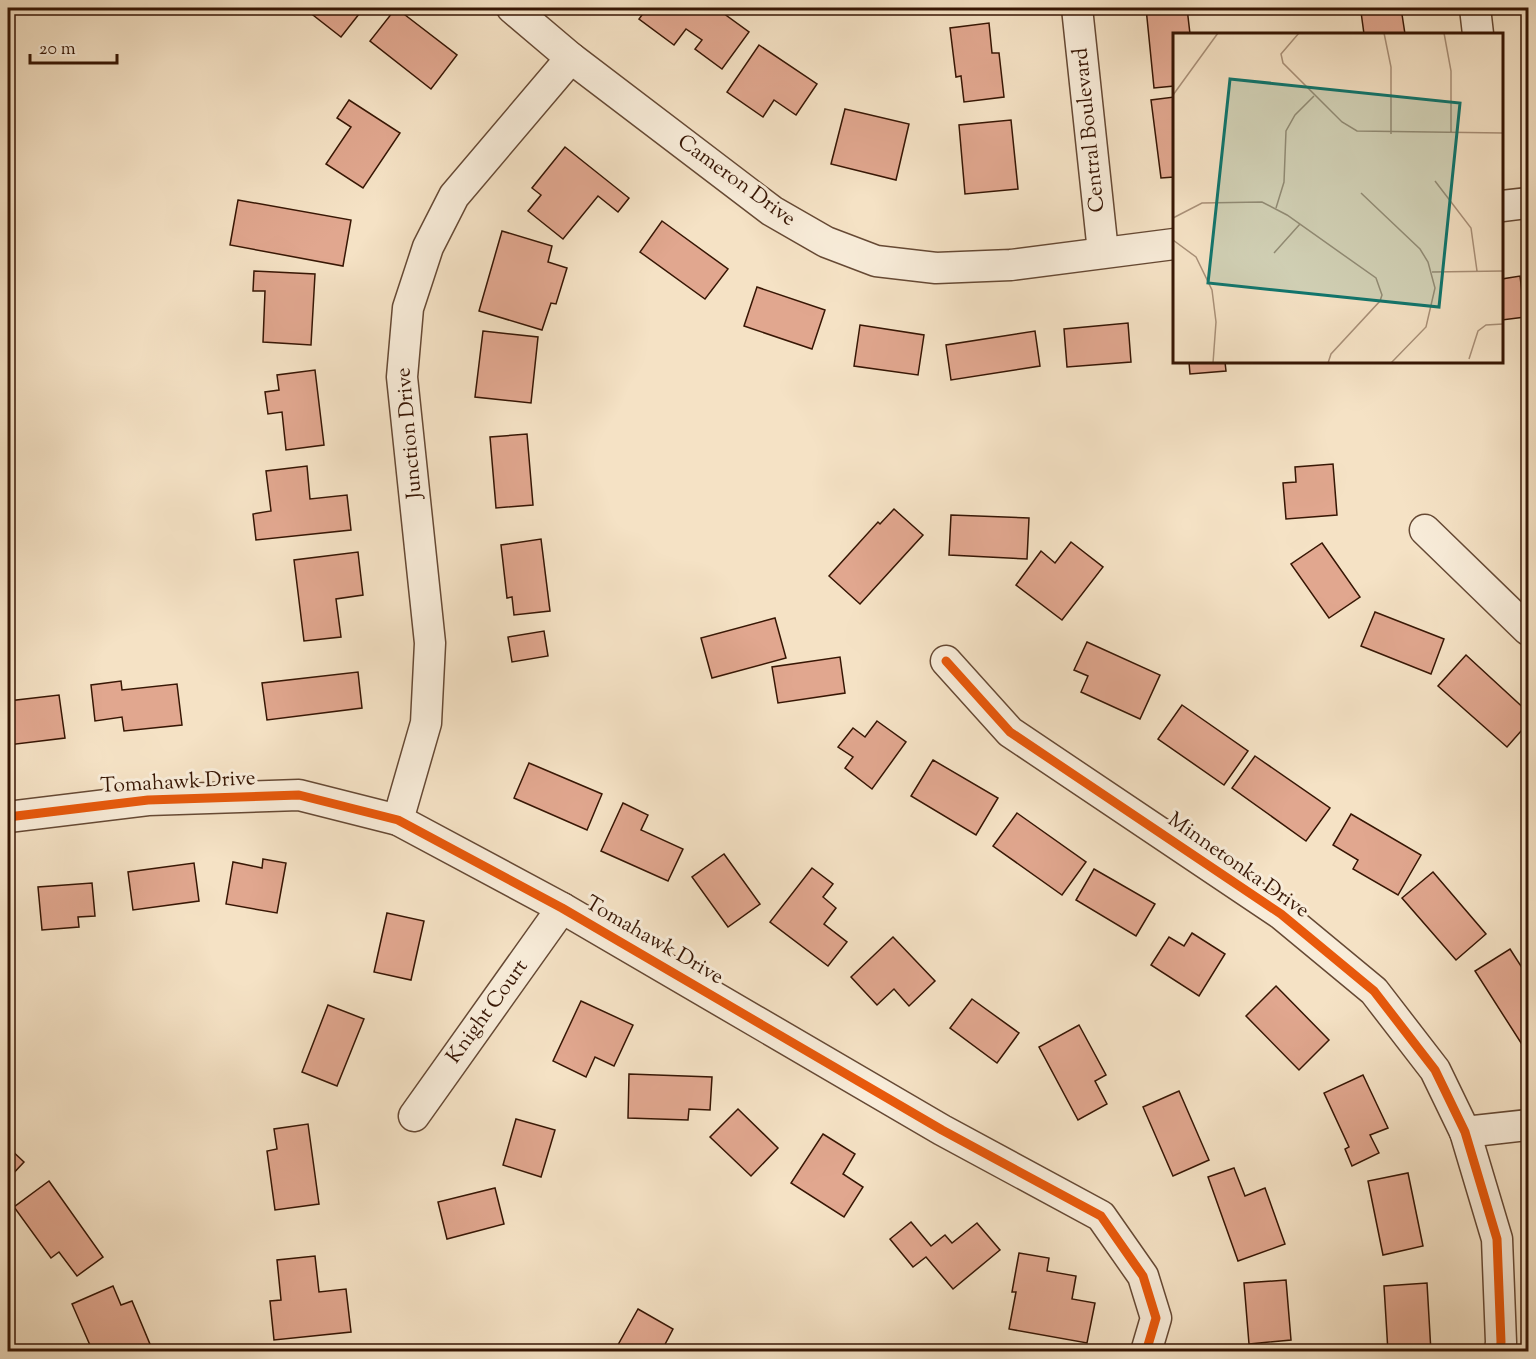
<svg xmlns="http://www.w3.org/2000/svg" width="1536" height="1359" font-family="'Sorts Mill Goudy',serif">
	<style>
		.building { fill: #e1a78f; stroke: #371604; stroke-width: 1.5 }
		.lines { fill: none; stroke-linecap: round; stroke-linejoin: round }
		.street-casing { stroke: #664934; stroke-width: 33 }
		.street { stroke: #f8ecd9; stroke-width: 30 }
		.cycleway-casing { stroke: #f8ecd9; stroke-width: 13 }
		.cycleway { stroke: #e8590c; stroke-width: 9 }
		.labels { text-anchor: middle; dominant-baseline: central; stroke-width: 6; stroke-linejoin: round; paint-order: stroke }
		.street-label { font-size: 21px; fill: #371604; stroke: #f8ecd9 }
		.inset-road { fill: none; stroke: #a99078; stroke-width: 1.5 }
		.view { fill: #0f766e; fill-opacity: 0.15; stroke: #0f766e; stroke-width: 3 }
		.inset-edge { fill: none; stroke: #371604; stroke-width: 3 }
	</style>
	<rect width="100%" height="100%" fill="#f5e2c5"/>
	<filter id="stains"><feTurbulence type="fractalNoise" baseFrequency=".00333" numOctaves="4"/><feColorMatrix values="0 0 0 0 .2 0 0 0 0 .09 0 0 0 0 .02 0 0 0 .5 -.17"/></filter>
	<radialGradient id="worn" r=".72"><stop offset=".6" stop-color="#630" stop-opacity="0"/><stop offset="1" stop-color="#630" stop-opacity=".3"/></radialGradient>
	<g class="building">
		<polygon points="304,8 361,8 363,9 341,37"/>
		<polygon points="396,8 457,55 431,89 370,41"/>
		<polygon points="647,8 716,8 749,32 722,69 695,49 702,40 686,29 674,45 639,19"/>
		<polygon points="950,8 980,8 951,12"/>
		<polygon points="1146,8 1187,8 1190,34 1174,34 1174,86 1154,88"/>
		<polygon points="1393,8 1401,8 1405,34 1364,34 1361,12"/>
		<polygon points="989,23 992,53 999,53 1004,97 964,102 961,76 956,77 950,28"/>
		<polygon points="759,45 817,84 796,115 774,100 763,117 727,92"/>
		<polygon points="1174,97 1174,177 1161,178 1151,100"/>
		<polygon points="349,100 400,133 363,188 326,164 351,127 337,118"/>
		<polygon points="845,109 909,124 896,180 831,164"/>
		<polygon points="1011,120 1018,189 965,194 959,125"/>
		<polygon points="565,147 629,198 618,212 598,196 563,239 528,211 541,195 532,188"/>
		<polygon points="238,200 351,220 343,266 230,245"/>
		<polygon points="662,221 728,269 705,299 640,252"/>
		<polygon points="502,231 552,246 548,262 567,268 556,304 551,303 542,330 479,311"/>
		<polygon points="254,271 315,274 311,345 263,342 265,291 253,291"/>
		<polygon points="1520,276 1525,317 1502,320 1502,279"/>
		<polygon points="757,287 825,310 812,349 744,326"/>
		<polygon points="1128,323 1131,362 1067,367 1064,329"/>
		<polygon points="860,325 924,335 918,375 854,366"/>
		<polygon points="483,331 538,337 531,403 475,397"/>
		<polygon points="1035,331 1040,366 951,380 946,345"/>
		<polygon points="1189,362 1232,362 1225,362 1226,371 1190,374"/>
		<polygon points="315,370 324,445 286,450 282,412 268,414 265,392 279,390 277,375"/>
		<polygon points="527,434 533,505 496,508 490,437"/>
		<polygon points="1333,464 1337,515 1286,519 1283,483 1296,482 1295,467"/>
		<polygon points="307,466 310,499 347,495 351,530 256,540 253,514 271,511 266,471"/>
		<polygon points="894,509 923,535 860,604 829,576 878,522 880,524"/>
		<polygon points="951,515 1029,518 1027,559 949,555"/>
		<polygon points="541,539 550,611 514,615 512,597 507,598 501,545"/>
		<polygon points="1071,542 1103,567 1062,620 1016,585 1041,551 1055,563"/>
		<polygon points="1322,543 1360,597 1329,618 1291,564"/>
		<polygon points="358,552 363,595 336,599 341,637 304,641 294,560"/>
		<polygon points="1375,612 1444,639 1431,674 1361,646"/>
		<polygon points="775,618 786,658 712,678 701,638"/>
		<polygon points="544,631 548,656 512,662 508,637"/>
		<polygon points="1087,642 1160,675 1140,719 1081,692 1088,676 1074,670"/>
		<polygon points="1466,655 1528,712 1528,723 1507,747 1438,686"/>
		<polygon points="840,657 845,693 778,703 772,667"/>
		<polygon points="358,672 362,708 267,720 262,683"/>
		<polygon points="121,681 122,690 177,684 182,725 124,731 122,717 95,721 91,685"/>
		<polygon points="59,695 65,738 8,745 8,701"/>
		<polygon points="1182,705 1248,751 1224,785 1158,739"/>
		<polygon points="877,721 906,742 872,789 845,768 853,757 838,747 853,728 865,737"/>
		<polygon points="1255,756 1330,808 1306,841 1232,788"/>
		<polygon points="933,760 998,798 976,835 911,796"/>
		<polygon points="529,763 602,794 587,830 514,798"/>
		<polygon points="623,803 648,815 641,830 683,849 668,881 601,851"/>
		<polygon points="1017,813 1086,862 1062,895 993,846"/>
		<polygon points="1351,814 1421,855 1398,895 1353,869 1358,860 1333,845"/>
		<polygon points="724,854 760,904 728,927 692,877"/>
		<polygon points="263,859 286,863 277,913 226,904 233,862 262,868"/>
		<polygon points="194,863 199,901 133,910 128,872"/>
		<polygon points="812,868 833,884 823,897 836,908 824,924 847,942 828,966 770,922"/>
		<polygon points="1094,869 1155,904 1136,936 1076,900"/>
		<polygon points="1433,872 1486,934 1456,960 1402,898"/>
		<polygon points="92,883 95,916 78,917 79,927 42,930 38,887"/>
		<polygon points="387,913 424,921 411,980 374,972"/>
		<polygon points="1192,933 1225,954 1199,996 1151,965 1169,937 1184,946"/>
		<polygon points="893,937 935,981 909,1006 894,989 877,1005 851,977"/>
		<polygon points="1510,949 1528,977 1528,1043 1523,1046 1475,971"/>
		<polygon points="1276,986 1329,1040 1299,1070 1246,1016"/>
		<polygon points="972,999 1019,1033 997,1063 950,1028"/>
		<polygon points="581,1001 633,1025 614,1066 595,1057 586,1077 553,1061"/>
		<polygon points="328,1005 364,1019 337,1086 302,1072"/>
		<polygon points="1079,1025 1106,1075 1095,1081 1107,1104 1078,1120 1039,1047"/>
		<polygon points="629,1074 712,1077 710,1110 689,1109 688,1120 628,1118"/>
		<polygon points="1363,1075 1388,1128 1370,1135 1379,1153 1352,1166 1345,1149 1349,1147 1324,1093"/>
		<polygon points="1179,1091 1209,1160 1173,1176 1143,1107"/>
		<polygon points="738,1109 778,1148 751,1176 710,1137"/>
		<polygon points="516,1119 555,1130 541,1177 503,1165"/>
		<polygon points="308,1124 319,1204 275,1210 267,1151 277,1149 274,1129"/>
		<polygon points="823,1134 855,1154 843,1174 863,1187 844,1217 791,1183"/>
		<polygon points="8,1147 24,1162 8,1179"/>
		<polygon points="1234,1168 1245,1196 1265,1188 1285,1244 1238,1261 1208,1177"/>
		<polygon points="1408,1173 1423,1246 1383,1255 1368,1181"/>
		<polygon points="49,1181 103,1257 77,1276 59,1252 51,1258 14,1207"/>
		<polygon points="495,1188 504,1224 447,1239 438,1202"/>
		<polygon points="911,1222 931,1246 945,1235 952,1243 977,1223 1000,1250 953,1289 926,1257 913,1267 890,1239"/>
		<polygon points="1019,1253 1049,1258 1047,1271 1076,1276 1072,1299 1095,1303 1087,1343 1009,1329 1016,1292 1012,1292"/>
		<polygon points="315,1256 319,1292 346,1289 351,1332 274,1340 270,1301 281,1300 277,1260"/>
		<polygon points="1286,1280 1291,1340 1249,1344 1244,1283"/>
		<polygon points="1427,1283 1431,1352 1388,1352 1384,1286"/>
		<polygon points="113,1286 121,1305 132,1301 152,1349 146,1352 93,1352 72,1304"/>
		<polygon points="638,1309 673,1329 661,1352 614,1352"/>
	</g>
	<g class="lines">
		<defs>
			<g id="street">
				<polyline points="512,8 571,58 772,211 826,242 876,261 936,268 1011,265 1174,244"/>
				<polyline points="1077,8 1103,252"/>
				<polyline points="1475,8 1478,34"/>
				<polyline points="1502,206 1528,203"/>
				<polyline points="1425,530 1528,630"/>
				<polyline points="946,661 1010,732 1281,914 1374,991 1435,1070 1465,1132 1497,1239 1501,1342 1500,1352"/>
				<polyline points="8,817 148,800 299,795 398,820 562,908 942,1130 1101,1216 1143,1276 1156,1318 1146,1352"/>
				<polyline points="398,820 426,723 430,643 402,377 408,308 428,247 454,196 571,58"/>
				<polyline points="414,1116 562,908"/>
				<polyline points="1465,1132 1528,1125"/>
			</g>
		</defs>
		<use href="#street" class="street-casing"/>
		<use href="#street" class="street"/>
		<defs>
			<g id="cycleway">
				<polyline points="946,661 1010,732 1281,914 1374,991 1435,1070 1465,1132 1497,1239 1501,1342 1500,1352"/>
				<polyline points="8,817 148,800 299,795 398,820 562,908 942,1130 1101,1216 1143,1276 1156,1318 1146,1352"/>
			</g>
		</defs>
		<use href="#cycleway" class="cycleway-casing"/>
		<use href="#cycleway" class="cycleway"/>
	</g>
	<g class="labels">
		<g class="street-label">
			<text transform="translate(1090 130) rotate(-96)">Central Boulevard</text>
			<text transform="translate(736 181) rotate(36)">Cameron Drive</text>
			<text transform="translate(410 433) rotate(-95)">Junction Drive</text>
			<text transform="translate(178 783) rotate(-3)">Tomahawk Drive</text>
			<text transform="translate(1238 866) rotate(35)">Minnetonka Drive</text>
			<text transform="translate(654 941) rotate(30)">Tomahawk Drive</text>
			<text transform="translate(488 1012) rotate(-54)">Knight Court</text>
		</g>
	</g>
	<g transform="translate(1173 33)">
		<rect width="330" height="330" fill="#f5e2c5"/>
		<path class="inset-road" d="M126,0l-18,21 2,9 59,59 15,9 146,2M211,0l7,34v67M271,0l7,38v62M0,62l45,-62M262,148l36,47 6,43M188,160l59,56 8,13 7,26 -9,39 -35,36M103,175l8,-26 2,-51 9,-16 19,-19M0,185l29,-15 60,-1 25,13 89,63 6,17 -2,6 -49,53 -3,9M0,207l23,17 16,33 4,32 -3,41M101,220l26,-29M259,239l71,-1M296,326l9,-28 8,-6 17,-1"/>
		<path class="view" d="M57,46l230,24 -21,204 -231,-24z"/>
		<rect width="330" height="330" class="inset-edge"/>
	</g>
	<rect width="1536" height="1359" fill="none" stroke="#f5e2c5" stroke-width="30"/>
	<rect x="9" y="9" width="1518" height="1341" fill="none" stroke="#371604" stroke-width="3"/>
	<rect x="15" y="15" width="1506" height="1329" fill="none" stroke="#371604" stroke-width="1.5"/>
	<path d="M30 54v9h87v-9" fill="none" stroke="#371604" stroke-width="3"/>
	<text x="39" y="54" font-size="18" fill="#371604" stroke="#f8ecd9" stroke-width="4.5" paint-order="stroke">20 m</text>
	<rect width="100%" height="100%" filter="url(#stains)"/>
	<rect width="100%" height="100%" fill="url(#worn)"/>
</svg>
